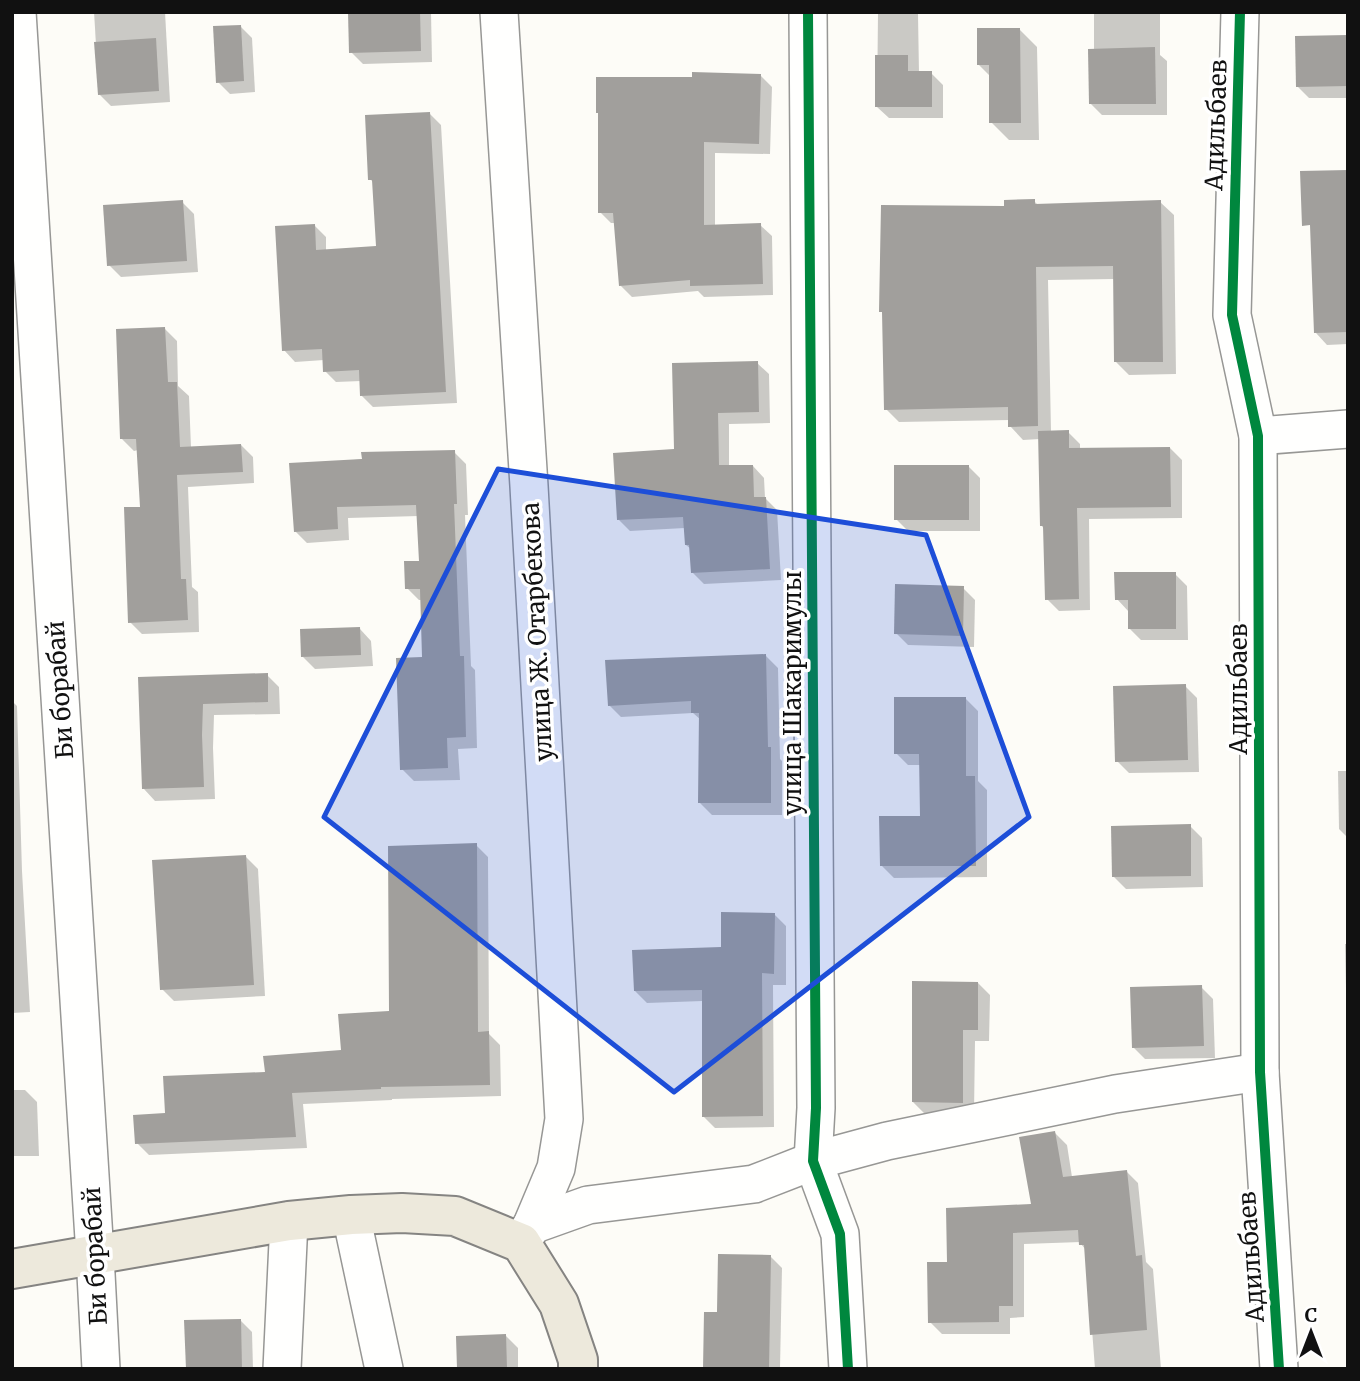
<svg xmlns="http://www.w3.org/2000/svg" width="1360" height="1381" font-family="Merriweather,serif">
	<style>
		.shadow { fill: #0003 }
		.building { fill: #a19f9c }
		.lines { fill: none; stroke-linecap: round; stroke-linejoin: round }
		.minor-casing { stroke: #979795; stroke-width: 40 }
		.major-casing { stroke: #858482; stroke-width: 42 }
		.minor { stroke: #fffffe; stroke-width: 37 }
		.major { stroke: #ede9dc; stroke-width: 38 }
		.cycleway-casing { stroke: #fff; stroke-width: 15 }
		.cycleway { stroke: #00873e; stroke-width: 10 }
		.marked { fill: #1d4ed8; fill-opacity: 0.2; stroke: #1d4ed8; stroke-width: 5; stroke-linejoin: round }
		.labels { text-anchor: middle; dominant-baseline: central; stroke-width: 7; stroke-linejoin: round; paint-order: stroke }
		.street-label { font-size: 24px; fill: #111; stroke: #fff }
	</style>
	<rect width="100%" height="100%" fill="#fdfcf7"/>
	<g class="shadow">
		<polygon points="94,12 165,12 170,102 111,106 99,94"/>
		<polygon points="349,12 431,12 432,62 363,64 351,52"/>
		<polygon points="878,12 937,12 937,14 918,14 919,73 931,73 943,85 943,118 889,118 877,107"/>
		<polygon points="1094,12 1160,12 1160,55 1167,61 1167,115 1102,115 1090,103 1094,50"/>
		<polygon points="240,26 252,38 255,92 230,94 218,82"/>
		<polygon points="1019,29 1037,47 1039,140 1009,140 991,122 990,76 979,65"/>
		<polygon points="1348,37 1348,98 1309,98 1297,86"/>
		<polygon points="761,76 772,87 770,154 715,153 715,226 760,225 772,236 773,295 704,297 698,291 632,297 620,285 615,223 611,223 600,212 694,79"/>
		<polygon points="429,113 441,125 457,403 373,407 361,395 361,381 336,382 325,371 324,360 295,362 284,350 314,225 326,237 326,251 377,248 374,183 370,179"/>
		<polygon points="1034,201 1039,206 1160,202 1174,215 1176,374 1129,375 1116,362 1115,279 1048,280 1051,432 1068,432 1080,444 1080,449 1170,448 1182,460 1182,518 1089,519 1090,610 1059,611 1047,599 1045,530 1041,525 1040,439 1023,440 1010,426 1010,420 899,422 886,409 884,314 881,311 1006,207"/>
		<polygon points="182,202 194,214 198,272 121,277 109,265"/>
		<polygon points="1348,280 1348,344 1327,345 1316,333"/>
		<polygon points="165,329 177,341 178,386 189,396 191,448 241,445 253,457 254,483 188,487 192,587 198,592 199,632 142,634 130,622 141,508 138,450 134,451 122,439"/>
		<polygon points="757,363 769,374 770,423 729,424 729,466 753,466 764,478 765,498 777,510 781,580 704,584 692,572 691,549 686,545 685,528 630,531 619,520 676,451"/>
		<polygon points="454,452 466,464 468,515 465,515 471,666 475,670 477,748 458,749 460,780 414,781 402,769 424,659 422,600 419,600 407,588 420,562 419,516 348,518 349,540 307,543 295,531 291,465"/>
		<polygon points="968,466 980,478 980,531 908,531 896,519"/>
		<polygon points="1175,574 1187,586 1188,640 1141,640 1129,628 1129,612 1117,599"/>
		<polygon points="963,588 975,600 974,647 908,645 896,633"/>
		<polygon points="360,629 371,641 373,666 315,669 303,657"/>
		<polygon points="766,656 778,668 780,759 782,761 782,815 712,815 700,803 701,720 693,713 621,717 609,705"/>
		<polygon points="267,675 279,687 280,714 214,715 213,748 215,799 155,801 144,789 140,679"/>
		<polygon points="1185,686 1197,698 1199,772 1129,773 1117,761"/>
		<polygon points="966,699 978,711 978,781 987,790 987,877 894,878 882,866 921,817 921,765 908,765 896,753"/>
		<polygon points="12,701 17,706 22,871 30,1012 12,1013"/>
		<polygon points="1338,771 1348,771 1348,838 1339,829"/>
		<polygon points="1190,826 1202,838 1203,887 1126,889 1114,877"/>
		<polygon points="476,845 488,857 489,1034 500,1045 501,1096 392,1099 392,1100 303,1104 307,1148 149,1155 137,1143 167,1115 266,1074 342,1052 391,1013"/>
		<polygon points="246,857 258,869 265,996 174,1001 162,989"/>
		<polygon points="774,914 786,926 786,985 773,985 774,1127 715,1128 703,1116 703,1001 647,1003 635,991 723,949"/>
		<polygon points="1345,944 1348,944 1348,1039 1347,1034"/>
		<polygon points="978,983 990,995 989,1041 975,1041 974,1114 925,1114 913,1102"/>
		<polygon points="1201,987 1213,999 1215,1058 1145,1059 1133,1047"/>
		<polygon points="12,1090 25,1090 37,1102 39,1156 12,1156"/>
		<polygon points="1055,1133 1067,1145 1072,1177 1126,1171 1138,1183 1146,1262 1153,1269 1161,1369 1095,1369 1086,1250 1081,1244 1081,1242 1024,1244 1024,1317 1010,1318 1010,1334 942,1334 930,1322 949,1264 1033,1206"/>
		<polygon points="771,1257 782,1268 780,1369 705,1369 718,1314"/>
		<polygon points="240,1320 252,1332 253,1369 187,1369"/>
		<polygon points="506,1336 518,1348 518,1369 459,1369"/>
	</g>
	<g class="building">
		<polygon points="348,12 420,12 421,51 349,53"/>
		<polygon points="241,25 244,81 216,83 213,26"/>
		<polygon points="977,28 1020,28 1021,123 989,123 989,65 977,65"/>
		<polygon points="1348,35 1348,86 1296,87 1295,36"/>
		<polygon points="156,38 159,91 98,95 94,42"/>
		<polygon points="1155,47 1156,104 1089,104 1088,49"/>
		<polygon points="875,55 908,55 908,71 932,71 932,107 875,107"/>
		<polygon points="692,72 761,74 759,144 704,142 704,225 761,223 763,284 690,286 690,280 619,286 613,213 598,213 598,113 596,113 596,77 692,77"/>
		<polygon points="430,112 446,392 360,396 359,370 323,372 322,349 282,351 275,226 315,224 316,250 376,246 372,180 368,180 365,115"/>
		<polygon points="1348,170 1348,332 1314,333 1310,225 1302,226 1300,171"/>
		<polygon points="1035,199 1035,204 1161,200 1163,362 1114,362 1113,266 1036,267 1038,426 1008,427 1008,407 884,410 882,312 879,312 881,205 1004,206 1004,200"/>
		<polygon points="183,200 187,261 107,266 103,205"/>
		<polygon points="165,327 168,382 177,382 180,447 241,444 243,472 177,475 181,579 186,579 188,620 128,623 124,507 140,507 136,439 120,439 116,329"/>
		<polygon points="758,361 759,412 718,413 719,465 753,465 754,497 766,497 770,569 691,573 689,545 685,545 683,517 617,520 613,453 674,449 672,363"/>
		<polygon points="1069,430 1069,448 1170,447 1171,507 1077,508 1079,599 1045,600 1043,526 1040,526 1038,431"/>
		<polygon points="455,450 457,504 454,504 460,656 464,656 466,737 447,738 448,768 400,770 396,658 422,657 420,589 405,589 404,561 419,561 416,505 337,507 338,529 294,532 289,463 362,459 361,452"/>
		<rect x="894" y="465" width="75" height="55"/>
		<polygon points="1114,572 1176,572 1176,629 1128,629 1128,600 1115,600"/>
		<polygon points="895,584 964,586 963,636 894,634"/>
		<polygon points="360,627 361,655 301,657 300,629"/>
		<polygon points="766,654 768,747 771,747 771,803 698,803 699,713 691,713 691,701 608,706 605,660"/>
		<polygon points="268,673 268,702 203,704 202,735 204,787 142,789 138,677"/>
		<polygon points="1186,684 1188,760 1115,762 1113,686"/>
		<polygon points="894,697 966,697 966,776 975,776 976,866 880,866 879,816 920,816 919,754 894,754"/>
		<polygon points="1191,824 1191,876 1112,877 1111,826"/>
		<polygon points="477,843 478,1032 489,1031 490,1085 381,1087 381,1089 292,1093 296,1137 135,1144 133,1115 165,1113 163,1076 265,1072 263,1056 341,1050 338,1014 389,1011 388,846"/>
		<polygon points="246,855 254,985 160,990 152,860"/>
		<polygon points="721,912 775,913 774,974 762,973 763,1116 702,1117 702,990 634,991 632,950 721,947"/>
		<polygon points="912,981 978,982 978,1030 963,1030 963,1103 912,1102"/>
		<polygon points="1202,985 1204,1046 1132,1048 1130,987"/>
		<polygon points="1055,1131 1063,1177 1127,1170 1136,1256 1142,1255 1147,1330 1090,1335 1084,1245 1079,1245 1078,1230 1013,1233 1013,1306 999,1306 999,1322 928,1323 927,1262 947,1262 946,1208 1031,1204 1019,1137"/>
		<polygon points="718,1254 771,1255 769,1369 703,1369 704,1312 717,1312"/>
		<polygon points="241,1319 242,1369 186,1369 184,1320"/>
		<polygon points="506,1334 507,1369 457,1369 456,1336"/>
	</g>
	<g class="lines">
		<defs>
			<g id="minor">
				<polyline points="17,12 95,1255 101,1369"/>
				<polyline points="499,12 529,486 564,1119 556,1168 532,1225 521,1243"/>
				<polyline points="808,12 816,1108 813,1161 840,1234 848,1369"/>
				<polyline points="1240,12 1232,315 1258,436 1260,1072 1279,1369"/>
				<polyline points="1258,436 1348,429"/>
				<polyline points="351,1215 384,1369"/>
				<polyline points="532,1225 588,1205 754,1184 813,1161 887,1141 1115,1094 1260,1072"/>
				<polyline points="282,1369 289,1221"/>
			</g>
			<polyline id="major" points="12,1269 289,1221 351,1215 402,1213 455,1216 521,1243 559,1304 578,1360 578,1369"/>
		</defs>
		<use href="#minor" class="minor-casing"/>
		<use href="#major" class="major-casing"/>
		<use href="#minor" class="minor"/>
		<use href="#major" class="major"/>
		<defs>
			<g id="cycleway">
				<polyline points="808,12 816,1108 813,1161 840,1234 848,1369"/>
				<polyline points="1240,12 1232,315 1258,436 1260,1072 1279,1369"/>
			</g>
		</defs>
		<use href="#cycleway" class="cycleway-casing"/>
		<use href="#cycleway" class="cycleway"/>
	</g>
	<path class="marked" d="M498,469l428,66 103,282 -355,275 -350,-275z"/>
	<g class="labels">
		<g class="street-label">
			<text transform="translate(1216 125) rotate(-88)">Адильбаев</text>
			<text transform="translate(537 632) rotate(-93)">улица Ж. Отарбекова</text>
			<text transform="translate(1238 689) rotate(-90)">Адильбаев</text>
			<text transform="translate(60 690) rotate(-94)">Би борабай</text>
			<text transform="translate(792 693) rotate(-90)">улица Шакаримулы</text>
			<text transform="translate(95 1256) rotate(-93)">Би борабай</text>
			<text transform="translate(1251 1257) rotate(-94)">Адильбаев</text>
		</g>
	</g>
	<rect width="1360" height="1381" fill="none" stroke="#111111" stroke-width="28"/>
	<g transform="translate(1311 1332)" stroke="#ffffff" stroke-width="5" paint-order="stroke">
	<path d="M0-5L12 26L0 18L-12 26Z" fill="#111111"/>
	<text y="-10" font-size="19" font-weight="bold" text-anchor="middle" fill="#111111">С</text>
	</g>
</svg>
